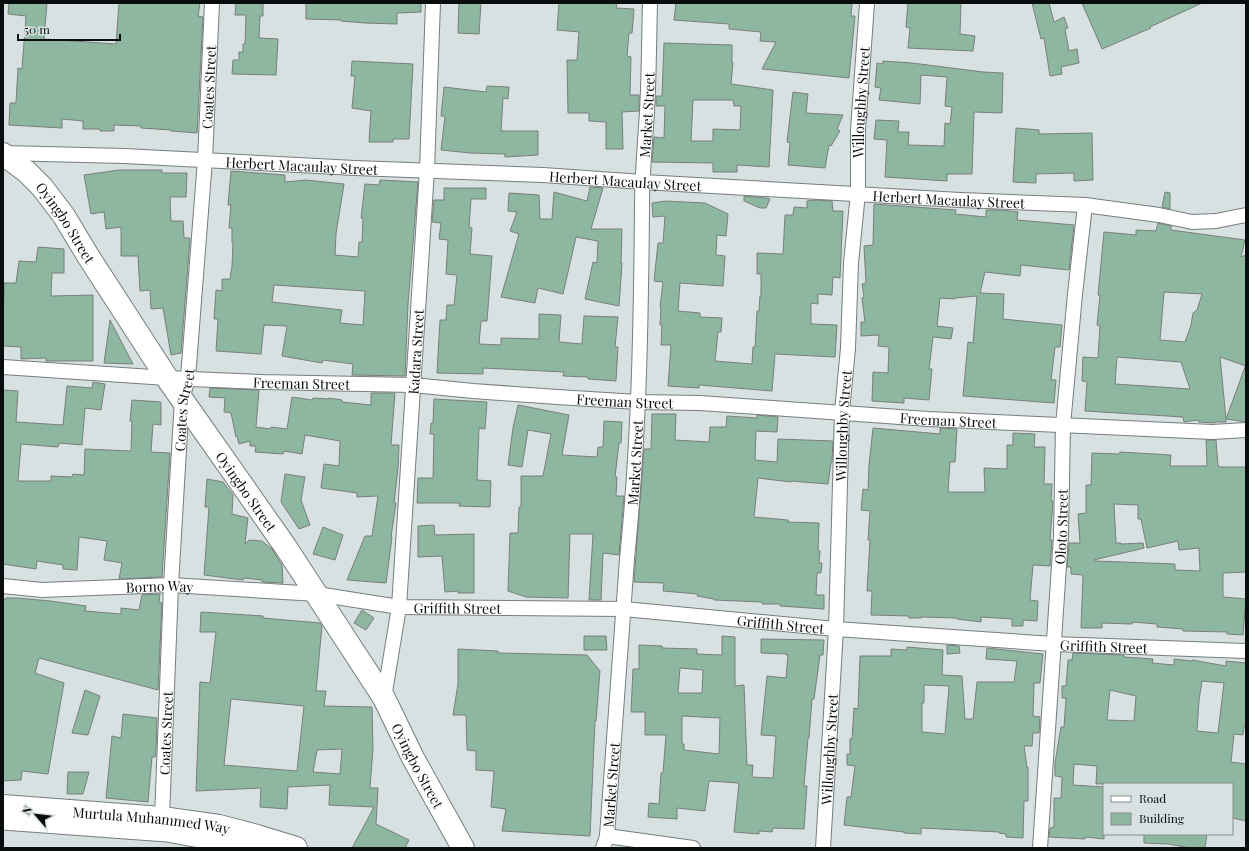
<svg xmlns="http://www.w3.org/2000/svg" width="1249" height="851" font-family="'Playfair Display',serif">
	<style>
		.building { fill: #8db7a0; stroke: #797f7b; fill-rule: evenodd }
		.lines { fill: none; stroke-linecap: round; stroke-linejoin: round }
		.street-casing { stroke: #757e7d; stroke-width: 16 }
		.secondary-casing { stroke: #757e7d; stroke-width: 21 }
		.highway-casing { stroke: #757e7d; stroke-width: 24 }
		.street { stroke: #fff; stroke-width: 14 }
		.secondary { stroke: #fff; stroke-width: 19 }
		.highway { stroke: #fff; stroke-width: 22 }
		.labels { text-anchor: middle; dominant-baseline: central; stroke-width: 4; stroke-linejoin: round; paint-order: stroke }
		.street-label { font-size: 14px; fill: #0a0d0d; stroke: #d8e1e1 }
	</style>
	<rect width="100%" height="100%" fill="#d8e1e1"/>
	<g class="building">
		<polygon points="9,3 47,3 44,39 116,44 119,3 200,3 198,16 203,17 197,133 171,131 171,130 141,128 141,126 114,125 114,131 100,131 100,129 83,129 83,121 62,119 62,128 9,125 10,103 16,103 18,68 22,69 26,16 8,14"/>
		<polygon points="236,3 263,3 263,16 260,16 259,38 278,39 276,75 232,74 233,60 239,60 239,52 243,52 243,44 245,44 246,15 235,15"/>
		<polygon points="306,3 421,3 421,12 397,13 397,24 365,23 341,21 341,20 306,19"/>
		<polygon points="459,3 481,3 479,34 458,33"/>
		<polygon points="559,3 617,3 616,8 634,9 632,33 629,33 627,56 631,57 630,95 639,95 639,111 622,112 623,149 606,149 606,122 589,121 589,113 568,113 567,60 577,60 579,32 557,30"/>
		<polygon points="676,3 852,3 851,16 855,16 849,78 762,69 776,42 760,41 761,32 729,29 729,24 674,20"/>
		<polygon points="908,3 961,3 960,34 975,36 973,51 908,48 910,28 906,27"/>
		<polygon points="1032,3 1049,3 1054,22 1064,17 1068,28 1065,29 1069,51 1077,49 1079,63 1061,67 1062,74 1050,76 1044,38 1041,39"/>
		<polygon points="1082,3 1202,3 1150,27 1151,28 1102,49"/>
		<path d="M664,43l68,2v18h1l-2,21 42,6 -4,77 -32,-2v7h-24v-9l-61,-1 2,-25 10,1 1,-32h-9v-10h6zM693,100h40l1,6h7l-1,24 -27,-1v12h-22z"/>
		<polygon points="352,61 413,64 409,139 393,139 393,142 369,142 371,111 352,108 355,76 351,76"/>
		<polygon points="883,61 912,63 983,72 1003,73 1002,113 974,112 972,174 947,174 947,181 885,177 887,140 874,139 876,120 899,121 898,132 909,132 908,145 944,146 945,123 950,124 952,107 945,106 947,77 921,75 920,104 879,100 881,88 875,87 877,63 883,64"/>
		<polygon points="487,86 509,87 508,99 503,98 501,131 538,131 538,155 505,157 505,154 470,153 441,150 445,116 441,116 444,87 486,92"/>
		<polygon points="793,92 808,94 806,113 843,115 837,129 840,131 831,146 829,145 825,168 788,165 790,143 787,142"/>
		<polygon points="1016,128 1039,130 1039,134 1092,133 1093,180 1074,181 1074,173 1036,174 1036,183 1013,182"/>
		<polygon points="119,170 162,170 162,173 187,173 186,197 170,197 171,221 183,221 184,238 190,238 181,353 171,355 163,308 151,309 150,290 140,291 138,256 121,256 121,227 106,229 104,212 91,214 84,175"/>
		<path d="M231,171l54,4v7l21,-2 38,4 -8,50 -1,21 23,2 1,-15h3l1,-24h-2l4,-34 14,1 1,-5 38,2 -10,122 -3,72 -53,-1 1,-11 -30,-4 -1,3 -40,-7 5,-30 -23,-1 -3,29 -45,-3 2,-32h-4l2,-29 6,1v-12h8l2,-13 1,-23h-1v-15h-3l2,-23h-3zM274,285l91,6 -2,34 -23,-2 2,-13 -70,-8z"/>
		<polygon points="590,187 603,188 591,229 622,229 621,263 622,263 619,306 585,299 593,262 597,263 598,241 576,237 563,294 538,288 535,303 501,297 519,234 510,231 517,212 508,211 509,193 539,195 540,219 552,219 554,192 587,201"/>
		<polygon points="444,188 486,188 486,199 471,199 469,227 472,228 470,254 492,256 487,321 481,321 479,344 501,345 501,338 539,339 539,314 561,315 559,342 582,344 584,316 618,317 615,347 618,347 616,381 588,379 588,377 563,376 564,372 483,368 483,374 437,373 440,320 446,320 447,305 454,305 457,275 446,274 448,240 439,239 441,223 432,222 434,200 444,200"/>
		<polygon points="1165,192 1170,193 1170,209 1162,207"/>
		<polygon points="744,196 766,198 770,199 766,208 760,208 744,201"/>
		<polygon points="816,200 832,201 833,211 843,211 840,278 833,277 832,295 818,294 818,304 811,303 811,324 837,325 835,357 775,354 772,391 699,385 699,388 668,386 671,345 661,345 662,325 660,325 661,307 660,307 663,282 654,281 658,243 663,243 665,216 653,217 652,203 666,201 705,203 728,214 726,236 717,235 716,255 725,256 723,286 680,283 678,311 700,313 700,317 722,318 721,332 718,332 715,361 752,364 753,347 755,347 757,311 759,311 760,296 761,296 761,274 757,274 757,253 783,254 785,215 793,215 794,207 807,208 807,201"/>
		<polygon points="874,204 956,210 955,214 986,217 986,210 1002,210 1018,212 1017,220 1074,225 1069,270 1021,265 1020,276 985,272 980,293 1004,294 1003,319 1062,325 1060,347 1055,347 1051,380 1056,380 1054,403 963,396 968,342 973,343 977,296 955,298 955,299 940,298 937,326 953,328 951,339 933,337 929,369 932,369 929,400 904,398 904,403 872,401 873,372 888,373 889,347 878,346 879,335 861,336 861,322 865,322 862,298 864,297 862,284 866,283 864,246 873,245"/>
		<path d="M1158,223l13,3v4l74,10 -4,17 5,-2v111l-26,-9 6,62 19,-52h1v55l-20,-3v3h-11v1l-16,-1 -1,-2 -14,2 -1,-5 -98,-6 2,-29 -5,-1 1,-24 15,1 2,-32 -3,-1 3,-30h-2l6,-63 32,3v-5l20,1zM1164,292l38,2 -5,16 -4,3 -2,12 -6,17 -25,-2zM1117,357l64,5 9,27 -75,-5z"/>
		<polygon points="38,247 64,249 64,273 52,273 51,296 93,295 93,361 46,361 46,358 21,359 21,347 3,346 4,283 16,283 19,261 36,262"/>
		<polygon points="110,320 133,364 104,363"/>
		<polygon points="93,382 105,384 101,410 85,408 82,445 59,443 58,447 21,444 18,481 51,481 51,476 72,477 73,474 84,475 85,449 131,451 132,421 130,421 132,400 161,402 161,425 153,424 151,452 170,453 162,577 119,579 122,563 104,560 107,541 79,537 77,570 63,569 63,565 37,561 36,569 3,564 3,390 18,391 16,422 63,425 67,386 92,388"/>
		<polygon points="210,388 259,390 256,427 270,429 271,427 287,429 292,397 312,400 313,398 329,399 329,398 342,400 342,402 371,405 371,393 395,393 391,445 399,445 398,468 394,503 396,503 391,537 392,537 386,583 347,580 365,536 372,536 378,496 357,497 357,493 321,488 324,464 339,466 340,441 305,435 302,454 284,451 283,454 255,452 256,446 250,446 250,441 239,444 237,436 236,437 231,413 224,412 225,398 209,397"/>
		<polygon points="434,399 487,402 485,429 479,428 477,480 491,481 490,507 459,506 460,503 417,503 418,478 433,478 434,434 430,434 431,423 433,423"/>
		<polygon points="518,405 569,415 562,455 597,457 598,447 603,447 604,421 622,422 621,443 619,443 615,477 617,477 616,496 624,496 619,555 603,553 601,600 589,600 593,534 570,534 568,598 526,597 508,591 510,533 518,533 519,507 521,507 521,476 543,476 551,434 528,430 522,467 508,465 513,428"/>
		<polygon points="652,414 676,414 675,440 709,442 710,427 726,427 727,416 757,418 757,415 778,417 777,432 756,431 755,460 777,462 778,439 833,441 832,462 831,462 828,484 791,481 791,482 758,478 754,517 788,520 788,522 819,523 818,550 820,551 819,563 822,563 821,573 817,573 816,595 824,595 824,609 780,606 780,604 762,604 762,602 714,600 714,599 697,596 698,594 663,591 664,583 634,582 644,449 651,449"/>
		<polygon points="873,428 940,434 940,428 957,429 955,462 950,462 948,492 985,492 984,468 1007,469 1007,445 1013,445 1013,433 1035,434 1034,447 1045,447 1044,484 1052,484 1051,501 1053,501 1050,540 1052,540 1050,566 1033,565 1030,600 1038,601 1037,621 1023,620 1023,626 1012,626 1012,619 981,617 981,622 957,619 957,618 921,617 921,618 909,618 909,616 871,615 872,591 867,591 870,540 868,540 870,511 861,510 863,489 868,490 869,465"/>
		<path d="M1206,440h10l2,26 2,1h26v105l-23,1v24l23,2 -3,36 -16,-1v-2l-44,-1v-2l-26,-2v-3l-25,-2v2l-30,-1v5h-21l2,-53 -12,-1v-7h-4l2,-24h11l-2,-29 8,-1v-28h5l1,-32 27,1 1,-2 51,3 -1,11h37zM1114,504l24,1v14h3l6,29 31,-7 1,9 20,-2 1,23 -25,-1v-6l-80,-3 -1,-1 50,-12 -1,-5 -22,1v-1h-5z"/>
		<polygon points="285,474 305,477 301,500 310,525 299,529 281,502"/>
		<polygon points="207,479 223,482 233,495 232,514 248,518 245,544 249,540 262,541 272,549 282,565 283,583 262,582 262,580 244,578 243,580 204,575 209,507 205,507"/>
		<polygon points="434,525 435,535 474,534 474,593 458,593 458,591 445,592 442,556 418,557 418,526"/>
		<polygon points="323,527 343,535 335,560 313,554"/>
		<polygon points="160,594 159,602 162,603 158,690 39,658 35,673 64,683 48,774 22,771 21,780 3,781 3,599 6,599 6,598 16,598 51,601 86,606 85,611 121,614 121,608 139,610 142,595"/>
		<polygon points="362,610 374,618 366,630 354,623"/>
		<path d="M201,612l62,4v2l57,5 2,3 -6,65h10l-2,15 48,1 1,41 -3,40h8l-2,36 33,16 -4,8h-53l22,-41 -45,-2 1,-20 -42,2 -1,22 -27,-2 1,-19 -65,3 4,-109 10,1 6,-51h-16zM231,699l73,7 -7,65 -73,-6zM342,749l-2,25 -27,-2 4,-22z"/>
		<polygon points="584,636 606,636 607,650 584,650"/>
		<path d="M722,636l13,1v49l9,-1 3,80h6l-1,12 21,1 3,-42 -15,-1 6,-59 19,2 2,-23h-2v-1l-25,-1v-14l63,1 -1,15h-3l-6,44h-2l-3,39h-1l-4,48h3l-3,43 -31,-1 -1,4 -13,-1v3l-25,-2 5,-49 -30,-2 -4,30 -28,-3v11l-29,-2 1,-14 10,1 2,-31h2l3,-38h-21v-23h-14l2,-43h6v-24l23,1v2l35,1v5l25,1zM680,668l23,2 -1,23h-24zM682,716l38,2 -1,36 -35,-4v-6h-2z"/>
		<polygon points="947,645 959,646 960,653 947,654"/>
		<path d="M907,647l36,3 -1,25 20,1 3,43h8l4,-37h37l3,-21 -31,-2 1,-11 56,6 -3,29h-6l-1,33 7,1 -1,16h-6l-1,13h-8l3,21h1v34h-4l-1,37 -17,-1v-3l-7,-1v-1l-78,-4v6l-17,-1v-1l-60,-7 3,-28h4l4,-31 -8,-1v-11h3v-15h2l2,-31 4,1 2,-53h31v-7l16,1zM924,685l25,1 -4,48 -23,-2v-29h2z"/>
		<polygon points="458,649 498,651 498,653 587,655 600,671 596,721 595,721 590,836 502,831 506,809 491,807 494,771 476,770 476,751 467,750 466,715 453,715 458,684"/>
		<path d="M1073,653l51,2v2l29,2 -1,4 22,2v-6l18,2v-1l34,6v-5l20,2v63h-2l-1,9 -9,-1 -3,28 15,2v57l-14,-3v-34h-136l1,-18 -23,-2 -1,21 31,2v52l-18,-2 -1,2 -36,-2 1,-9 4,-1v-29h7l1,-21 -7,-1v-13l6,-36h3l2,-29h-4v-12h4l2,-26h4zM1202,681l22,2 -6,50 -21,-2 2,-31zM1110,690l26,6 -2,25 -27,-1z"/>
		<polygon points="85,690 100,696 88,735 72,733"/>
		<polygon points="123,714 157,718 156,752 155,757 152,757 148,802 106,798 112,736 121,738"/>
		<polygon points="68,772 89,772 83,794 67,794"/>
		<polygon points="1144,834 1207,834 1205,848 1190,848 1168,844 1144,843"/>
	</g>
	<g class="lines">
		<defs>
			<g id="street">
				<path id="s1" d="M3,153l121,3 231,12 188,7 100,7 317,18 125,5 74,10 33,7 24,-1 30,-6"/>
				<path id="s2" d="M3,367l164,11 95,4 151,3 60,6 84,6 81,5 62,1 228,16 284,13 34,-2"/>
				<path id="s3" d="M3,586l39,4 129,-5 146,9 82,13 225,2 212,20 217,15 193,7"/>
				<path id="s4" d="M384,698l15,-91 28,-437 6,-167"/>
				<path id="s5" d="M162,818l9,-233 11,-186 6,-21 17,-218 7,-157"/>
				<polyline points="607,836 693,848"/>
				<path id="s6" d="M603,848l4,-12 20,-277c12,-117 14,-234 15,-351 0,-32 3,-64 5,-96 2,-36 2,-73 3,-109"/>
				<path id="s7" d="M823,848l13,-219 6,-217 6,-64 3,-85 7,-70v-63l9,-127"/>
				<path id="s8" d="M1040,848l21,-312 2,-111 12,-131 10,-89"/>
			</g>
			<polyline id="secondary" points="3,820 167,832 254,848"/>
			<g id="highway">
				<path id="s9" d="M3,154l24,18 15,15 22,29 24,40 79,122 118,168 99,152 29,60 50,90"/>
				<path id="s10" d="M3,806l159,12 57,8 38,10 39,12"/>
			</g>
		</defs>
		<use href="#street" class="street-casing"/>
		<use href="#secondary" class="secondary-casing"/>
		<use href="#highway" class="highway-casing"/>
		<use href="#street" class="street"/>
		<use href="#secondary" class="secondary"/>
		<use href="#highway" class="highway"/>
	</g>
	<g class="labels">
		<g class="street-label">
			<text stroke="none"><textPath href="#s5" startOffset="733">Coates Street</textPath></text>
			<text stroke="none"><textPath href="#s7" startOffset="747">Willoughby Street</textPath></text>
			<text stroke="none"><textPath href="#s6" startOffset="735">Market Street</textPath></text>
			<text stroke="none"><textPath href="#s1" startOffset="299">Herbert Macaulay Street</textPath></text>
			<text stroke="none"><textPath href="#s1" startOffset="623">Herbert Macaulay Street</textPath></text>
			<text stroke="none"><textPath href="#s1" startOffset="947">Herbert Macaulay Street</textPath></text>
			<text stroke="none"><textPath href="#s9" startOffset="94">Oyingbo Street</textPath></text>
			<text stroke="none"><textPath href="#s4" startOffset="348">Kadara Street</textPath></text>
			<text stroke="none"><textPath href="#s2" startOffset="299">Freeman Street</textPath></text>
			<text stroke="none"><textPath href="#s2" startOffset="623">Freeman Street</textPath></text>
			<text stroke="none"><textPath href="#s5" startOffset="409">Coates Street</textPath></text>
			<text stroke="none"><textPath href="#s2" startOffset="947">Freeman Street</textPath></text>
			<text stroke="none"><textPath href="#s7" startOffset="423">Willoughby Street</textPath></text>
			<text stroke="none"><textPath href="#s6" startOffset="387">Market Street</textPath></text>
			<text stroke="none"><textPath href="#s9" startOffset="418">Oyingbo Street</textPath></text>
			<text stroke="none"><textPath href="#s8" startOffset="322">Oloto Street</textPath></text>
			<text stroke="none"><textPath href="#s3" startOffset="157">Borno Way</textPath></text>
			<text stroke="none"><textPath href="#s3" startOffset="456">Griffith Street</textPath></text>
			<text stroke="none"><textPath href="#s3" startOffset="780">Griffith Street</textPath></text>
			<text stroke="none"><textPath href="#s3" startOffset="1104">Griffith Street</textPath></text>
			<text stroke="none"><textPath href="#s5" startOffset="85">Coates Street</textPath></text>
			<text stroke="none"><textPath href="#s7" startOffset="99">Willoughby Street</textPath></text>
			<text stroke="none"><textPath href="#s9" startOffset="742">Oyingbo Street</textPath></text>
			<text stroke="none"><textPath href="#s6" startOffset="64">Market Street</textPath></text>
			<text stroke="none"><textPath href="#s10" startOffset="149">Murtula Muhammed Way</textPath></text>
		</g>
	</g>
	<rect width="1249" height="851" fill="none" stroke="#0a0d0d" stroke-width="8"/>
	<rect x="1103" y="783" width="130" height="52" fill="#d8e1e1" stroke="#868c8c"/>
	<rect x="1111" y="796" width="20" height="6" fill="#ffffff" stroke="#868c8c"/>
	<text x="1139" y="803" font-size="12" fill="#0a0d0d">Road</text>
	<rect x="1111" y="813" width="20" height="12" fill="#8db7a0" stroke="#868c8c"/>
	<text x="1139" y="823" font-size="12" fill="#0a0d0d">Building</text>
	<g transform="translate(36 815) rotate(298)" stroke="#d8e1e1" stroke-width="3" paint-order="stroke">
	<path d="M0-3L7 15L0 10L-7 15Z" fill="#0a0d0d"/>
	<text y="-6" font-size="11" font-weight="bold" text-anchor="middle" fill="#0a0d0d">N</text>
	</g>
	<path d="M18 34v6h102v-6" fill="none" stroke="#0a0d0d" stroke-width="2"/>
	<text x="24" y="34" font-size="12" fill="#0a0d0d" stroke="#d8e1e1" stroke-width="3" paint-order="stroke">50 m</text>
</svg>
